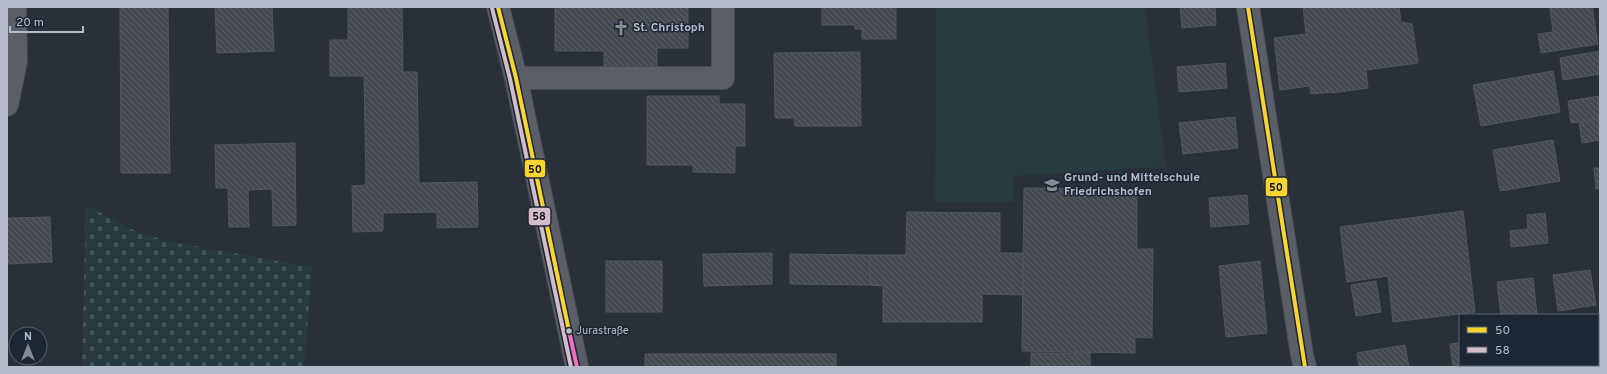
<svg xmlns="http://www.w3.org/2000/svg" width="1607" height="374" font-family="Overpass,sans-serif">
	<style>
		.cemetery { fill: url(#cemetery-stones) }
		.pitch { fill: #273a3e }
		.building { fill: url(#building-back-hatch); stroke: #52575f }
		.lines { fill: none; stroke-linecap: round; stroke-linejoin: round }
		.minor-casing { stroke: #484c53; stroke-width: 24 }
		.minor { stroke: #5a5e66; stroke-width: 22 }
		.bus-1-casing { stroke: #1d2633; stroke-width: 7 }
		.bus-2-casing { stroke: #1d2633; stroke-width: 7 }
		.bus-3-casing { stroke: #1d2633; stroke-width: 7 }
		.bus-1 { stroke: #fad52f; stroke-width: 4 }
		.bus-2 { stroke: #d3bdca; stroke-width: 4 }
		.bus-3 { stroke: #f76dbf; stroke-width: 4 }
		.bus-dot { fill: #b4bcc9; stroke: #1d2633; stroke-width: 1.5 }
		.labels { text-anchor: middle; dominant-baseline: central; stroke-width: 3; stroke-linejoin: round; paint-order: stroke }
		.bus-label { font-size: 11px; fill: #b4bcc9; stroke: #1d2633; text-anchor: start }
		.poi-label { font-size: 12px; font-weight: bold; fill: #b4bcc9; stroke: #1d2633; text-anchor: start }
		.line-badge { stroke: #1d2633; stroke-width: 1.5 }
		.pale-badge-label { font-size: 11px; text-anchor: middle; font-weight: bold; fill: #111 }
	</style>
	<defs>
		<pattern id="cemetery-stones" width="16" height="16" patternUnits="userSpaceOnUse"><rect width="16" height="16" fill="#273a3e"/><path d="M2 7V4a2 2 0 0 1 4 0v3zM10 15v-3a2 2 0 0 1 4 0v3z" fill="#445559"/></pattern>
		<pattern id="building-back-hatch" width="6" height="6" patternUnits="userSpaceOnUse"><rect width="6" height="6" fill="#444950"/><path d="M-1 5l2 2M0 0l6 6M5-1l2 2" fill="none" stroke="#5d6168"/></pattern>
	</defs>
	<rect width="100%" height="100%" fill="#2a3038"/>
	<polygon class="cemetery" points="86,205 131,229 166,241 312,267 304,367 82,367"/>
	<polygon class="pitch" points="936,7 1145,7 1166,167 1013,176 1014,202 935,202"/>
	<g class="building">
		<polygon points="120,7 168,7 170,173 121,173"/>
		<polygon points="215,7 272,7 274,51 217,53"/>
		<polygon points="348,7 402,7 403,72 417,72 419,183 477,182 478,227 437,228 437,212 383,213 383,231 353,232 352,186 366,185 364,76 330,76 330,40 348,40"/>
		<polygon points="555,7 688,7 688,48 657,48 657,67 604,67 604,51 555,51"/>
		<polygon points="822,7 896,7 896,39 862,39 862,29 855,29 855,25 822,25"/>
		<polygon points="1180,7 1215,7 1216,25 1182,28"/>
		<polygon points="1303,7 1399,7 1401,22 1412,24 1418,63 1366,70 1368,88 1332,93 1332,92 1311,94 1310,86 1280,90 1274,38 1306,34"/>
		<polygon points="1556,7 1592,7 1598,44 1541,53 1538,34 1553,32 1550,8"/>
		<polygon points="1600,51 1600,74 1563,80 1560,58"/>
		<polygon points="860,52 861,126 795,126 794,118 775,118 774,53"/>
		<polygon points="1225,63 1227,88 1179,92 1177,67"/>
		<polygon points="1553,71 1560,112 1481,126 1473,85"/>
		<polygon points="647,96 719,96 719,104 745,104 745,146 735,146 735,173 693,172 693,165 647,165"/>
		<polygon points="1600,96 1600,119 1571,123 1568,101"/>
		<polygon points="1235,117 1238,148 1183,154 1179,123"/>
		<polygon points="1599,119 1600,140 1582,143 1579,122"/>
		<polygon points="1553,140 1560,181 1500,191 1493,150"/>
		<polygon points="295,143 296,225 273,226 272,189 248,190 249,227 229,227 228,188 216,188 215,145"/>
		<polygon points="1594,168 1600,168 1600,188 1596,189"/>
		<polygon points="1024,188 1137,189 1137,249 1153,249 1152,338 1135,337 1135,353 1022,351"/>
		<polygon points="1247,195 1249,224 1211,227 1209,198"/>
		<polygon points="1463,211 1475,312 1393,322 1388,276 1347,282 1340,227"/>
		<polygon points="907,212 1000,213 1000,253 1023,253 1023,295 982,294 982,322 883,322 883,286 870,285 870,255 906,255"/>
		<polygon points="1545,213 1548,243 1511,247 1510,231 1528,229 1527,215"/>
		<polygon points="50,217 52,262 7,264 7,218"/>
		<polygon points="772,253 772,284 704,286 703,254"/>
		<polygon points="790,254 870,255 870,285 790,284"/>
		<rect x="606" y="261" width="56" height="51"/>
		<polygon points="1260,261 1267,333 1226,337 1219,266"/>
		<polygon points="1590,270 1596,305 1558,311 1553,275"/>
		<polygon points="1533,278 1537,314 1501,315 1497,282"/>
		<polygon points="1376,281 1381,312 1356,316 1351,285"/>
		<polygon points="1460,343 1460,365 1490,365 1490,367 1453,367 1450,344"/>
		<polygon points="1405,345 1409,367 1359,367 1357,353"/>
		<rect x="1031" y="353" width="59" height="14"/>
		<polygon points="1598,353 1600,353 1600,367 1559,367 1558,365 1598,365"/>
		<rect x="645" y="354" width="191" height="13"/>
	</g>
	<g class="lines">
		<defs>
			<g id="minor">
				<polyline points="498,7 516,78 577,367"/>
				<polyline points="1248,7 1302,355 1305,367"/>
				<polyline points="516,78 723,78 723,7"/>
				<polyline points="7,105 16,61 15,7"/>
			</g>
		</defs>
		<use href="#minor" class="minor-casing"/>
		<use href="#minor" class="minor"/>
		<defs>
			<g id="bus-1">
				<polyline points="498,7 516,78 569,331"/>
				<polyline points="1248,7 1305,367"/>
			</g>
			<polyline id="bus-2" points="492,8 510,79 571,367"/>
			<polyline id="bus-3" points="569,331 577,367"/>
		</defs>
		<use href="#bus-1" class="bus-1-casing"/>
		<use href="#bus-2" class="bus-2-casing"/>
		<use href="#bus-3" class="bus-3-casing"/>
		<use href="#bus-1" class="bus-1"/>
		<use href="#bus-2" class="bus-2"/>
		<use href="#bus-3" class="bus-3"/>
	</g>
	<defs>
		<symbol id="church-bare" viewBox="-9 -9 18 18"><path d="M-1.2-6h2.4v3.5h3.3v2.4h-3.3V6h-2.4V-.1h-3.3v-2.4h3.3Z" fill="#848b96" stroke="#1d2633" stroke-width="2.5" paint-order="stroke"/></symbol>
		<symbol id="school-bare" viewBox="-9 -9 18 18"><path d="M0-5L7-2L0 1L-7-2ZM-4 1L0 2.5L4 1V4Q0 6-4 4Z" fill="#848b96" stroke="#1d2633" stroke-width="2.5" paint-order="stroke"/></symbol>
	</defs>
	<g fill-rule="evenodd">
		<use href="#church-bare" x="610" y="17" width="22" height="22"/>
		<use href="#school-bare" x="1041" y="174" width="22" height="22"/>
	</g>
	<circle class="bus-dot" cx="569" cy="331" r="3.5"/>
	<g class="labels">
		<g class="bus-label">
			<text x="576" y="331">Jurastraße</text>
		</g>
		<g class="poi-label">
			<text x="633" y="28">St. Christoph</text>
			<text x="1064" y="178">Grund- und Mittelschule<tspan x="1064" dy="14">Friedrichshofen</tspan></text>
		</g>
	</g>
	<g class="line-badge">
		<rect x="524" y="159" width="22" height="19" rx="4" fill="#fad52f"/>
		<rect x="1265" y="177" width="23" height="20" rx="4" fill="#fad52f"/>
		<rect x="528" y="207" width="23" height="19" rx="4" fill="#d3bdca"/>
	</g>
	<g class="pale-badge-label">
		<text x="535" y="173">50</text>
		<text x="1276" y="191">50</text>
		<text x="539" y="220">58</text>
	</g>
	<rect width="1607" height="374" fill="none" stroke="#b4bcc9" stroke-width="16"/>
	<rect x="1459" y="314" width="140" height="52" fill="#1d2633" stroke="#59626f"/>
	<rect x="1467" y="327" width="20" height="6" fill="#fad52f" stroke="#59626f"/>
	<text x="1495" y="334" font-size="12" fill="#b4bcc9">50</text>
	<rect x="1467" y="347" width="20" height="6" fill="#d3bdca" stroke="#59626f"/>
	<text x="1495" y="354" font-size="12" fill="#b4bcc9">58</text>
	<g transform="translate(28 346)"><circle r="19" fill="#1d2633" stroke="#59626f"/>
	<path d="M0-3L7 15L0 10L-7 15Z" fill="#848b96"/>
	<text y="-6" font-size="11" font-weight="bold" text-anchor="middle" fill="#b4bcc9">N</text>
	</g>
	<path d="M10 26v6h73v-6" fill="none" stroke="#b4bcc9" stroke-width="2"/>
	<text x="16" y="26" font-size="12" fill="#b4bcc9" stroke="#1d2633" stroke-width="3" paint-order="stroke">20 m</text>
</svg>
